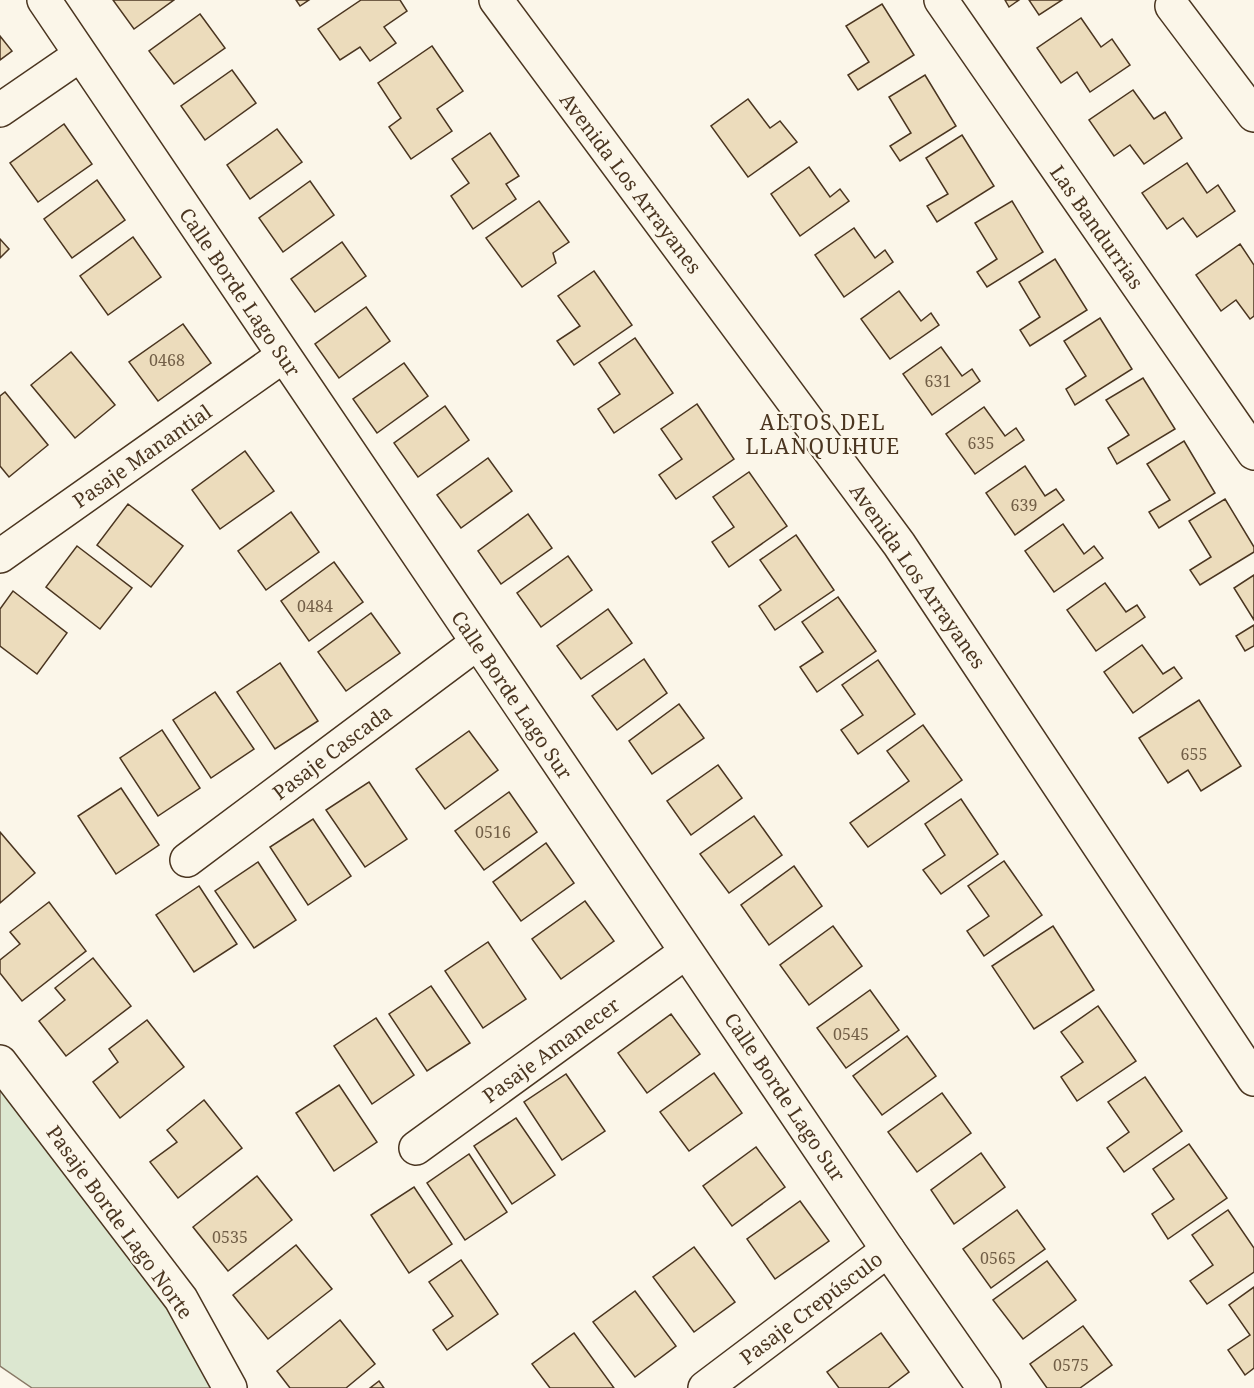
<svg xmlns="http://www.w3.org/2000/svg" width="1254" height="1388" font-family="'Noto Serif',serif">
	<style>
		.green { fill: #dce7d0; stroke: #887966; stroke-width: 1.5 }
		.building { fill: #ecdcbc; stroke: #4a3520; stroke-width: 1.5 }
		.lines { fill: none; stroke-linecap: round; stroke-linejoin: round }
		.minor-casing { stroke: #4a3520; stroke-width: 36 }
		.minor { stroke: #fbf6e9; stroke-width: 33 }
		.labels { text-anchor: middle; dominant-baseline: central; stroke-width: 4.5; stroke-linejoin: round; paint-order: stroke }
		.number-label { font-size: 16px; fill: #725f47 }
		.street-label { font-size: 20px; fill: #4a3520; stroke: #fbf6e9 }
		.neighbourhood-label { font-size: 21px; letter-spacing: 1.5px; fill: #4a3520; stroke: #fbf6e9 }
	</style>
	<rect width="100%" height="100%" fill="#fbf6e9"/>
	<polygon class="green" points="0,1085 169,1307 213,1388 32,1388 0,1366"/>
	<g class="building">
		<polygon points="113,0 174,0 134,29"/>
		<polygon points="296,0 309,0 300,6"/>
		<polygon points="361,0 400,0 407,11 384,27 396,43 370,61 360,47 340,60 318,29"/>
		<polygon points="1005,0 1019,0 1009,7"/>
		<polygon points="1029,0 1062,0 1039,15"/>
		<polygon points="882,4 914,55 858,90 848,75 869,62 846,26"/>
		<polygon points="200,14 225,48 174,84 149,51"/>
		<polygon points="1081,18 1101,47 1112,39 1130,65 1090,92 1077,72 1061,83 1037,48"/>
		<polygon points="0,36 12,51 0,60"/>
		<polygon points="432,46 463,91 437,109 452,131 411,159 389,127 401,118 378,83"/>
		<polygon points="232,70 256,103 205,140 181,106"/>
		<polygon points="925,75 956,126 900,161 890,146 911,133 889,97"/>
		<polygon points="1133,90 1154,119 1165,112 1182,138 1144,164 1130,145 1114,156 1089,120"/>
		<polygon points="748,99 770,128 780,121 797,142 748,177 711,126"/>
		<polygon points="64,124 92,164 38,202 10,163"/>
		<polygon points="277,129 302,162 250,199 227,165"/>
		<polygon points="490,133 519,176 506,184 516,199 473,229 451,196 469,183 452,159"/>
		<polygon points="962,135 994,186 937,222 927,206 948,194 926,158"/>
		<polygon points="1187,163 1207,193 1218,185 1235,211 1197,237 1183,218 1167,229 1142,193"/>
		<polygon points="809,167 830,197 840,189 849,201 800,236 771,194"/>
		<polygon points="97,180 125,220 72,258 44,219"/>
		<polygon points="310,181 334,215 283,252 259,218"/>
		<polygon points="539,201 569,242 553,253 556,263 522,287 486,238"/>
		<polygon points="1012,201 1043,252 987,287 977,272 997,259 975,223"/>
		<polygon points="854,228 875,258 885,250 893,262 844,297 815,255"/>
		<polygon points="133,237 161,277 108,315 80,276"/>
		<polygon points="0,239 9,249 0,258"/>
		<polygon points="342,242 366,276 315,312 291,279"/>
		<polygon points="1240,244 1254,265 1254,316 1250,319 1236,300 1221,311 1196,275"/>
		<polygon points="1055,259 1087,310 1030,346 1020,330 1040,317 1019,282"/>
		<polygon points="594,271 632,325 574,365 557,341 580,326 558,296"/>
		<polygon points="899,291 921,321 931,313 939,325 890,359 861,319"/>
		<polygon points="366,307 390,341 339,378 315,344"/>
		<polygon points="1100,318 1132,369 1075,405 1066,389 1086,376 1064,341"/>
		<polygon points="183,324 211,363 158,401 129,362"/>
		<polygon points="635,338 673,393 614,433 598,409 620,394 599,363"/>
		<polygon points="941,347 962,376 972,369 980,381 932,415 903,374"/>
		<polygon points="71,352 115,405 75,438 31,385"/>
		<polygon points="404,363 428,396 377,433 353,399"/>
		<polygon points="1143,378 1175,429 1117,464 1108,448 1129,435 1106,400"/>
		<polygon points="5,392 48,445 9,477 0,466 0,396"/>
		<polygon points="697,404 734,459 676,499 659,475 682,459 661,429"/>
		<polygon points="445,406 469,440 418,477 394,443"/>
		<polygon points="984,407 1005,436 1016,428 1024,440 975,474 946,434"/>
		<polygon points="1184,441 1215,493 1159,528 1149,512 1170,500 1147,464"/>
		<polygon points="245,451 274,491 220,529 192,490"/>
		<polygon points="488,458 512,491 461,528 437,495"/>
		<polygon points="1025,466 1045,496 1056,489 1064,500 1015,535 986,493"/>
		<polygon points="749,472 787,526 729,567 712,542 734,527 713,497"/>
		<polygon points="1225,499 1254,547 1254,552 1200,585 1190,570 1211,557 1189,521"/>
		<polygon points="128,504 183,546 151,587 97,545"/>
		<polygon points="291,512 319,552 266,590 238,551"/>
		<polygon points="528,514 552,548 501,584 478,551"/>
		<polygon points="1063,524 1084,554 1094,546 1103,558 1054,592 1025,551"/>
		<polygon points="796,535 834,590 775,630 759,606 781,590 760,560"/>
		<polygon points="77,546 132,588 100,629 46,587"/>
		<polygon points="568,556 592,590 541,627 517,593"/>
		<polygon points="334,562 363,602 309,641 281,601"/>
		<polygon points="1254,575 1254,620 1234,588"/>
		<polygon points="1105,583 1126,612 1137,605 1145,617 1096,651 1067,610"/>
		<polygon points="13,591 67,633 37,674 0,646 0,609"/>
		<polygon points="838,597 876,651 817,692 800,667 823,652 802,622"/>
		<polygon points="608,609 632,643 581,679 557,646"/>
		<polygon points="371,613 400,653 346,691 318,652"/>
		<polygon points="1254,625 1254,646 1245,651 1236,636"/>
		<polygon points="1142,645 1163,674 1174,667 1182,678 1133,713 1104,672"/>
		<polygon points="644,659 667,693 617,730 592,696"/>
		<polygon points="878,660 915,714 858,754 841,730 863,715 842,685"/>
		<polygon points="280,663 318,721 275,749 237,692"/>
		<polygon points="215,692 254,749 211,778 173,720"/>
		<polygon points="1199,700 1241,766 1201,791 1188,770 1168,783 1139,738"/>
		<polygon points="679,704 704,738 652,774 629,741"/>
		<polygon points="923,725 962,780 868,847 850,823 909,781 887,751"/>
		<polygon points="162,730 200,788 158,816 120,758"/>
		<polygon points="469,731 498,770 445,809 416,769"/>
		<polygon points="718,765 742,798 691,835 667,801"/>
		<polygon points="369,782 407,839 365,867 326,810"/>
		<polygon points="121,788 159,845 116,874 78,816"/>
		<polygon points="509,792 537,832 484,870 455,831"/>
		<polygon points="961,799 998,854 941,894 923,870 945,855 925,824"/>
		<polygon points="754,816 782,855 729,893 700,854"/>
		<polygon points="313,819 351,876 308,905 270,847"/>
		<polygon points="0,832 35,873 0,903"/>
		<polygon points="546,843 574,883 521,921 493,882"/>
		<polygon points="1004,861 1042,915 984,956 967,931 989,916 968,886"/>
		<polygon points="258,862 296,920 254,948 215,891"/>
		<polygon points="794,866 822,906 769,945 741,905"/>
		<polygon points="199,886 237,944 194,972 156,915"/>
		<polygon points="585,901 614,941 561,979 532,939"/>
		<polygon points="49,902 86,951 22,1001 0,973 0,960 20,944 10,932"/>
		<polygon points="833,926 862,966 809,1005 780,965"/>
		<polygon points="1053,926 1094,990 1034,1029 992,966"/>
		<polygon points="488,942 526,999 483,1028 445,971"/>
		<polygon points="93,958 131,1006 66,1056 39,1021 65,1000 55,988"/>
		<polygon points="431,986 470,1043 427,1071 389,1014"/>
		<polygon points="870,990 899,1030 846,1068 817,1028"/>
		<polygon points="1098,1006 1136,1061 1077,1101 1061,1077 1083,1062 1061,1032"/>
		<polygon points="671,1014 700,1054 647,1093 618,1053"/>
		<polygon points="376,1018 414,1075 372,1104 334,1046"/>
		<polygon points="147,1020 184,1067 120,1118 93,1082 118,1062 109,1049"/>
		<polygon points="907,1036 936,1076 882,1115 853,1076"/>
		<polygon points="714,1073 742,1113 689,1151 660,1112"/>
		<polygon points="566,1074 605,1131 562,1160 524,1102"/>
		<polygon points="1145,1077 1182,1131 1124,1172 1107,1148 1129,1132 1108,1102"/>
		<polygon points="339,1085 377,1142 334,1171 296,1113"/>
		<polygon points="942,1093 971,1133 917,1172 888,1132"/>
		<polygon points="204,1100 242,1148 178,1198 150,1162 177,1142 167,1130"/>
		<polygon points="516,1118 555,1175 512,1204 474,1146"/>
		<polygon points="1189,1144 1227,1198 1168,1239 1152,1214 1174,1199 1153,1169"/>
		<polygon points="756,1147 785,1187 732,1226 703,1186"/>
		<polygon points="981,1153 1005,1187 954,1224 931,1190"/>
		<polygon points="469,1154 507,1212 465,1240 427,1183"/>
		<polygon points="257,1176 292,1220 228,1271 193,1227"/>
		<polygon points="414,1187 452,1244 409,1273 371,1215"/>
		<polygon points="800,1201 829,1241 775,1279 747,1239"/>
		<polygon points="1017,1210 1045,1249 991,1288 963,1249"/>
		<polygon points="1228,1210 1254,1248 1254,1272 1207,1304 1190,1281 1213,1265 1192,1235"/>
		<polygon points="296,1245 332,1289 268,1339 233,1295"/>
		<polygon points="694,1247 735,1302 694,1332 653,1277"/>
		<polygon points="461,1260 498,1314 447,1350 433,1330 453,1316 429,1282"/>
		<polygon points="1047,1261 1076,1300 1023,1339 993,1300"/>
		<polygon points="1254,1287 1254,1368 1245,1375 1228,1350 1250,1335 1229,1305"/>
		<polygon points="635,1291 676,1346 635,1377 593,1322"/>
		<polygon points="340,1320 375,1364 346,1388 290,1388 277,1371"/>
		<polygon points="1083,1326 1112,1365 1080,1388 1047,1388 1030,1364"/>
		<polygon points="574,1333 614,1388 550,1388 532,1364"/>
		<polygon points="881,1333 909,1372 888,1388 839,1388 827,1372"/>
		<polygon points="379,1381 384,1388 370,1388"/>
	</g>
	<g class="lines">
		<defs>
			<g id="minor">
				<polyline points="44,0 888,1250 984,1388"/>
				<polyline points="496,0 899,544 1254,1079"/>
				<polyline points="941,0 1254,453"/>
				<polyline points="1172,6 1254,115"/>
				<polyline points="0,110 80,55"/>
				<polyline points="0,556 283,356"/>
				<polyline points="187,860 477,643"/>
				<polyline points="0,1062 181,1299 230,1388"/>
				<polyline points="416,1148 686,952"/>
				<polyline points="705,1388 888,1250"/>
			</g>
		</defs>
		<use href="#minor" class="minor-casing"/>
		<use href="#minor" class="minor"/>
	</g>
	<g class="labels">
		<g class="number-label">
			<text x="167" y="360">0468</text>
			<text x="938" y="381">631</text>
			<text x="981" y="443">635</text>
			<text x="1024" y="505">639</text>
			<text x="315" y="606">0484</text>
			<text x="1194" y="754">655</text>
			<text x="493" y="832">0516</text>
			<text x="851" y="1034">0545</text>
			<text x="230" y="1237">0535</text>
			<text x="998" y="1258">0565</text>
			<text x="1071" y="1365">0575</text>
		</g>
		<g class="street-label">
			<text transform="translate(631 183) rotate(53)">Avenida Los Arrayanes</text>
			<text transform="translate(1097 227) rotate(55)">Las Bandurrias</text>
			<text transform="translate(240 292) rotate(56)">Calle Borde Lago Sur</text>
			<text transform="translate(142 456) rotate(-35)">Pasaje Manantial</text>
			<text transform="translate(918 576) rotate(55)">Avenida Los Arrayanes</text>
			<text transform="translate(512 695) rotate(56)">Calle Borde Lago Sur</text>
			<text transform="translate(332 752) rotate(-37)">Pasaje Cascada</text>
			<text transform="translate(551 1050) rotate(-36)">Pasaje Amanecer</text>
			<text transform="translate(785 1097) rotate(56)">Calle Borde Lago Sur</text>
			<text transform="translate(120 1222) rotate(54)">Pasaje Borde Lago Norte</text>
			<text transform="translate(811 1308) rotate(-37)">Pasaje Crepúsculo</text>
		</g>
		<g class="neighbourhood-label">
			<text x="823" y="422">ALTOS DEL<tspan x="823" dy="24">LLANQUIHUE</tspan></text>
		</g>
	</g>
</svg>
